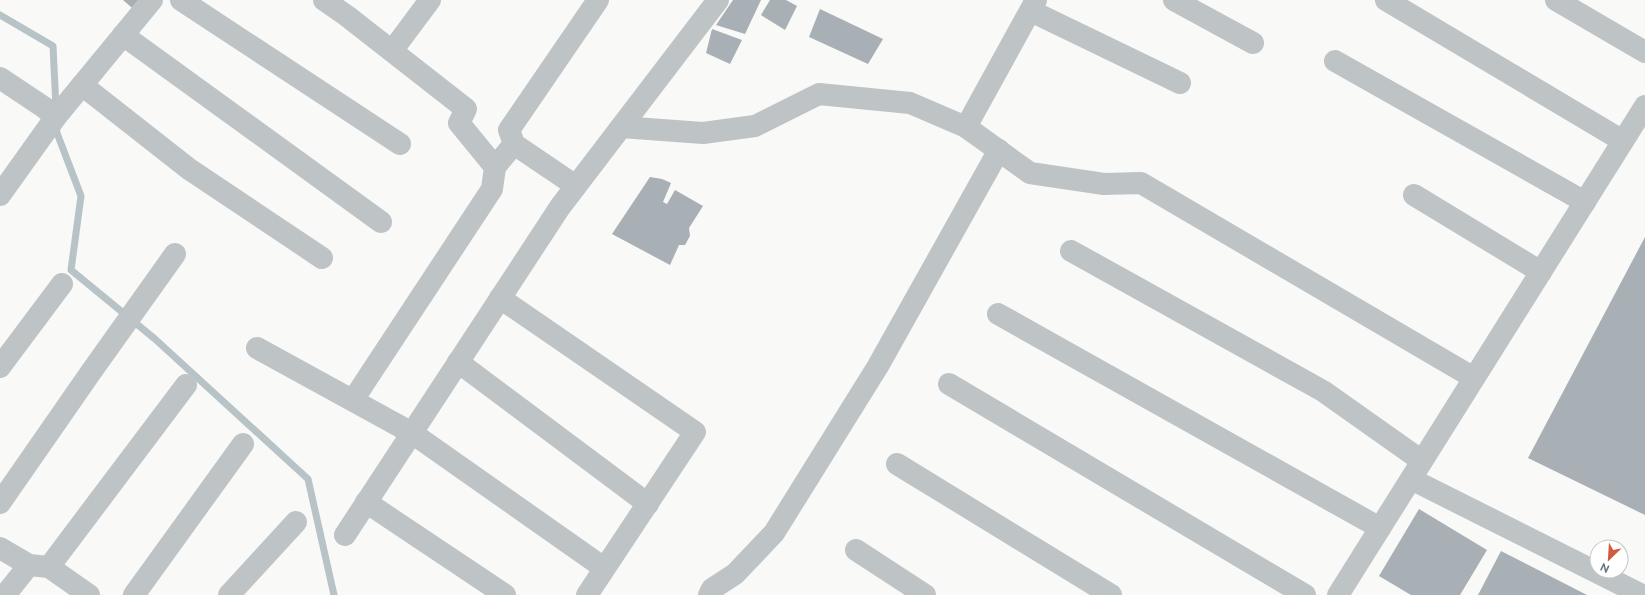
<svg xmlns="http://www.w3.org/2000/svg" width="1645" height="595" font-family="Raleway,sans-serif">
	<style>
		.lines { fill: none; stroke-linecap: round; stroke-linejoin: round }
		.stream { stroke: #b7c3c6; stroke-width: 7 }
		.building { fill: #a8afb5 }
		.street { stroke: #bec3c6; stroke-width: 22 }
	</style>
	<rect width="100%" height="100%" fill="#f9f9f7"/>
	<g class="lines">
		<g class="stream">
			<polyline points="0,15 53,46 56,108"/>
			<polyline points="56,124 57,133 81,196 71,270 155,339 308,479 334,595"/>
		</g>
	</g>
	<g class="building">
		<polygon points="123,0 150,0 139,14"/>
		<polygon points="733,0 761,0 745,34 716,25"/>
		<polygon points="770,0 786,0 797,6 785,30 761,15"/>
		<polygon points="820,9 883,39 868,64 809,37"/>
		<polygon points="712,29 742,40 730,64 706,53"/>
		<polygon points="650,177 662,179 671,183 663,202 667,204 675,190 703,206 689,228 690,236 685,245 679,245 670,265 612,234"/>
		<polygon points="1645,237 1645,515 1528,458"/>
		<polygon points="1419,509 1487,550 1460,595 1411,595 1379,576"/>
		<polygon points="1501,551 1587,595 1478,595"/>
	</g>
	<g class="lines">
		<g class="street">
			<polyline points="181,0 400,144"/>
			<polyline points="324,0 347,16 466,109 459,123 495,167 514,144 576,186"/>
			<polyline points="1174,0 1253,43"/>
			<polyline points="1386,0 1623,141"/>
			<polyline points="1556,0 1645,52"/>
			<polyline points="1031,11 1180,83"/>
			<polyline points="123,35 381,222"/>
			<polyline points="392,51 430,0"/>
			<polyline points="1335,61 1585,202"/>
			<polyline points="0,78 45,108 55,118"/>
			<polyline points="82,85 189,169 322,258"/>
			<polyline points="621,127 703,133 755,126 819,94 910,103 966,127 1030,173 1104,184 1141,183 1474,378"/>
			<polyline points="966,127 1036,0"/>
			<polyline points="514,144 509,130 598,0"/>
			<polyline points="0,195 55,118 152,0"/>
			<polyline points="1414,195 1541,272"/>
			<polyline points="1071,251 1323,391 1422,461"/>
			<polyline points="500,298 695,432 587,595"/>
			<polyline points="998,314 1380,528"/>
			<polyline points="257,348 412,433 604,568"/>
			<polyline points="458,362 648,504"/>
			<polyline points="0,367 62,284"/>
			<polyline points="949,384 1305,595"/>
			<polyline points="353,400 492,189 495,167"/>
			<polyline points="897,464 1111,595"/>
			<polyline points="1411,479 1642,595"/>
			<polyline points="366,502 505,595"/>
			<polyline points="0,503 91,372 175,254"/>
			<polyline points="345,535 560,207 718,0"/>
			<polyline points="0,548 29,565 49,567 89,595"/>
			<polyline points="856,550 925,595"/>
			<polyline points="49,567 186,385"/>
			<polyline points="5,595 29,565"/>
			<polyline points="134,595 243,444"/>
			<polyline points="229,595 296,522"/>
			<polyline points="709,595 712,589 735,574 774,533 878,366 999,150"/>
			<polyline points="1338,595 1645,106"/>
		</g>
	</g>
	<g transform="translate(1609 559) rotate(205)"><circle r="19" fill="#ffffff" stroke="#c2c8cb"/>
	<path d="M0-3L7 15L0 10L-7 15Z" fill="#d15b3e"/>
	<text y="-6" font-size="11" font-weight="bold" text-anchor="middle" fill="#66757e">N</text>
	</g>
</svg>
